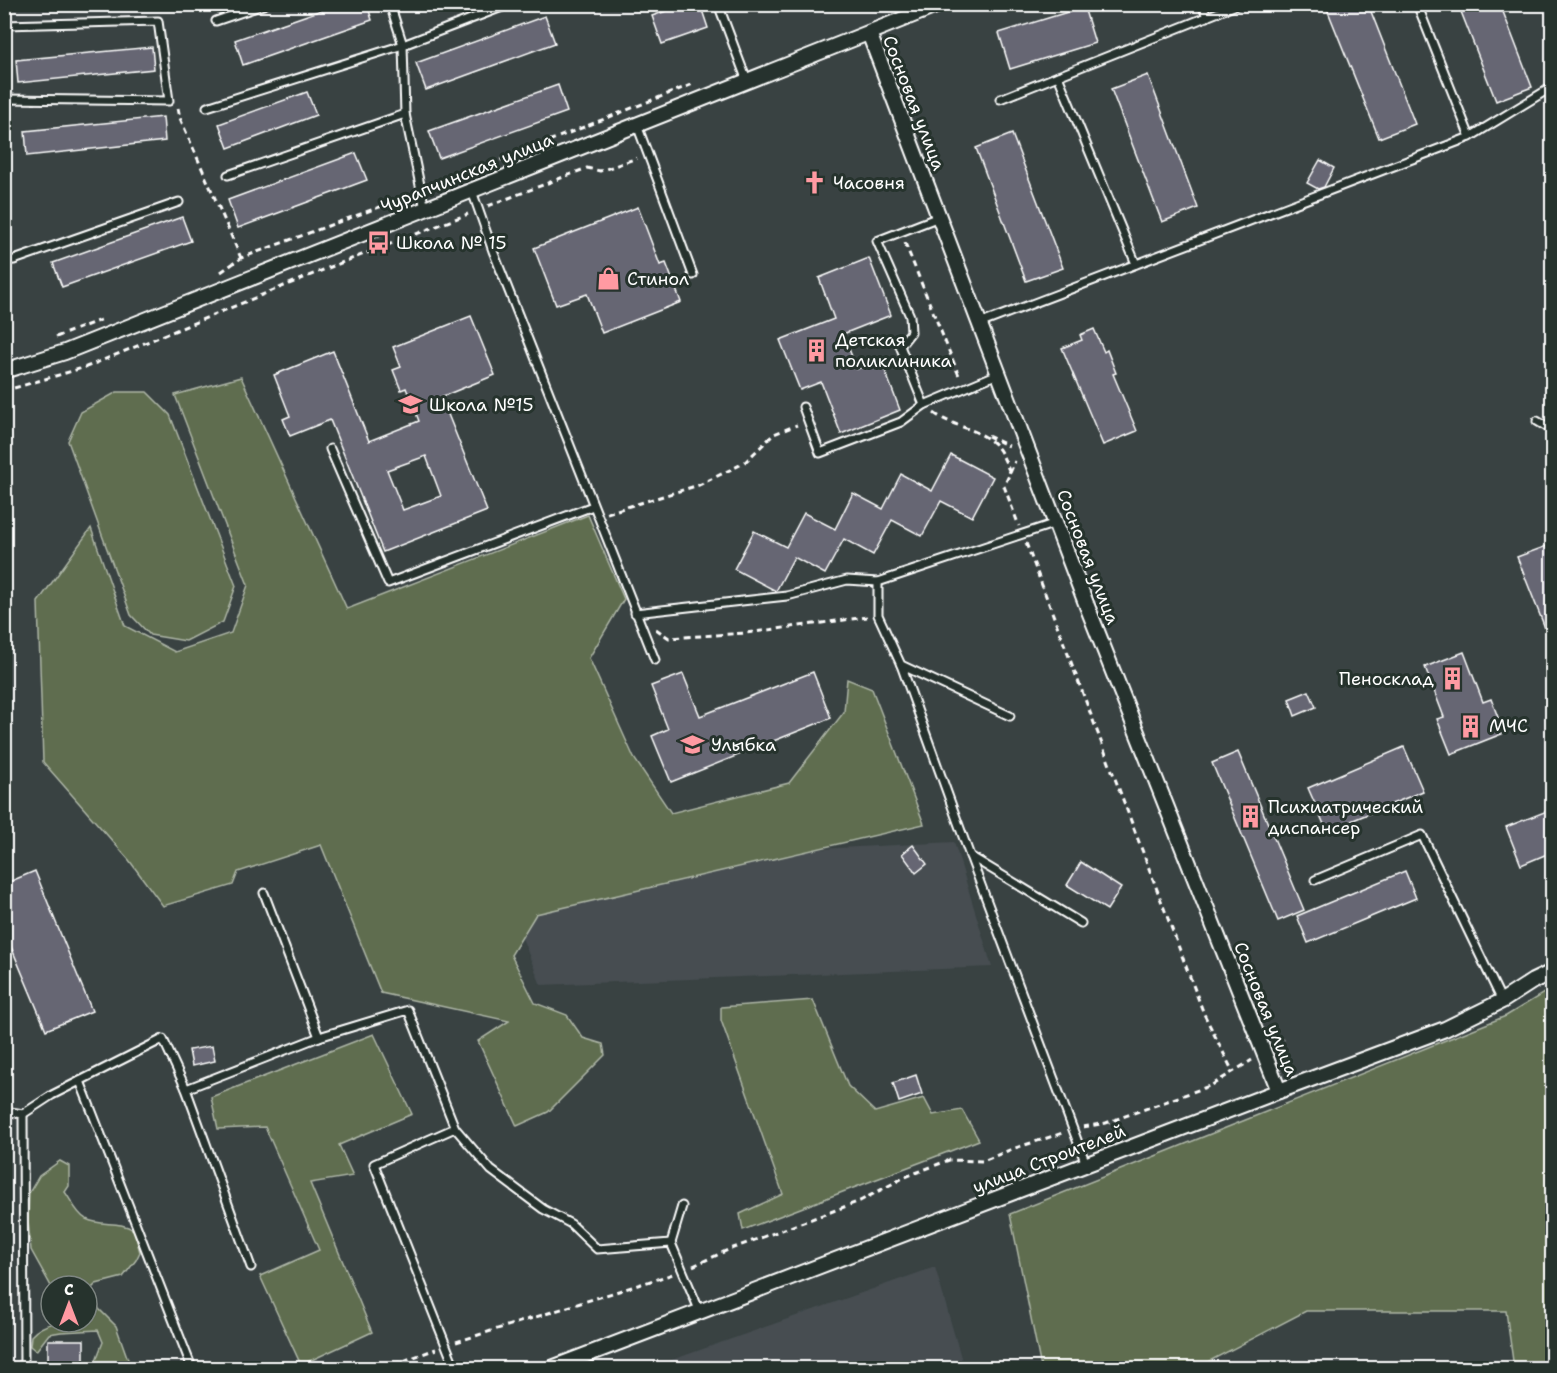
<svg xmlns="http://www.w3.org/2000/svg" width="1557" height="1373" font-family="'Shantell Sans',sans-serif">
	<style>
		.built { fill: #464d51 }
		.green { fill: #5e6d4f; stroke: #aeb6a7; stroke-width: 1.5 }
		.building { fill: #666673; stroke: #fff; stroke-width: 1.5; fill-rule: evenodd }
		.lines { fill: none; stroke-linecap: round; stroke-linejoin: round }
		.service-casing { stroke: #fff; stroke-width: 11 }
		.minor-casing { stroke: #fff; stroke-width: 18 }
		.path { stroke: #fff; stroke-width: 3; stroke-dasharray: 6 4.5; stroke-linecap: butt }
		.service { stroke: #26332d; stroke-width: 7 }
		.minor { stroke: #26332d; stroke-width: 14 }
		.labels { text-anchor: middle; dominant-baseline: central; stroke-width: 6; stroke-linejoin: round; paint-order: stroke }
		.street-label { font-size: 18px; fill: #fff; stroke: #26332d }
		.poi-label { font-size: 18px; fill: #fff; stroke: #26332d; text-anchor: start }
	</style>
	<rect width="100%" height="100%" fill="#394242"/>
	<filter id="ink" filterUnits="userSpaceOnUse"><feTurbulence type="fractalNoise" baseFrequency=".0167" numOctaves="2"/><feDisplacementMap in="SourceGraphic" scale="12" xChannelSelector="R" yChannelSelector="G"/><feConvolveMatrix kernelMatrix="1 2 1 2 8 2 1 2 1" color-interpolation-filters="sRGB"/></filter>
	<g filter="url(#ink)">
		<g class="built">
			<polygon points="954,842 992,967 541,985 493,866"/>
			<polygon points="935,1267 964,1368 649,1368"/>
		</g>
		<g class="green">
			<polygon points="241,377 347,609 588,515 624,599 589,658 634,758 671,813 789,783 844,712 847,679 872,689 924,824 536,914 511,955 535,1003 567,1015 583,1038 603,1044 605,1055 548,1112 517,1126 478,1041 509,1021 381,993 321,845 238,872 233,885 163,906 129,860 43,762 38,602 91,528 125,626 175,652 231,633 248,585 175,395"/>
			<polygon points="117,392 147,392 170,415 236,586 223,622 186,641 150,635 131,615 68,441 81,412"/>
			<polygon points="1552,988 1552,1368 1514,1368 1506,1311 1306,1311 1196,1368 1041,1368 1010,1214 1506,1016"/>
			<polygon points="813,1000 848,1086 875,1112 924,1098 933,1115 962,1110 979,1140 743,1230 740,1214 783,1194 721,1020 721,1007"/>
			<polygon points="374,1034 412,1114 339,1145 353,1176 310,1183 372,1332 301,1365 260,1276 319,1250 265,1127 218,1129 211,1097"/>
			<path d="M60,1161l9,5v20l-4,6c6,8 12,23 21,27 16,8 32,1 48,11l6,22 -4,8 -13,17 -27,7 -5,5 8,20 17,17 15,42h-38l10,-26 -5,-12 -37,2 -12,2 -13,17 -6,-5 1,-10c16,-17 35,-14 56,-14v-36h-36l-20,-36 -3,-29 1,-28 10,-17z"/>
		</g>
		<g class="building">
			<polygon points="339,4 367,4 372,20 243,65 235,40"/>
			<polygon points="663,4 700,4 708,28 662,44 652,16 666,11"/>
			<polygon points="1325,4 1368,4 1415,124 1379,138"/>
			<polygon points="1458,4 1500,4 1532,87 1496,101"/>
			<polygon points="1084,7 1095,43 1010,69 999,33"/>
			<polygon points="545,16 555,43 426,90 416,63"/>
			<polygon points="152,47 154,69 18,83 16,60"/>
			<polygon points="1148,75 1198,208 1162,222 1111,89"/>
			<polygon points="558,85 567,112 439,158 429,131"/>
			<polygon points="307,92 316,115 228,148 219,124"/>
			<polygon points="163,117 165,141 27,156 25,131"/>
			<polygon points="1012,134 1063,268 1026,281 976,148"/>
			<polygon points="356,153 367,180 238,228 228,200"/>
			<polygon points="1320,160 1334,168 1324,187 1318,189 1307,183"/>
			<polygon points="638,207 660,265 666,263 681,302 602,333 587,294 556,305 534,248"/>
			<polygon points="182,217 191,241 62,287 53,263"/>
			<polygon points="869,258 891,315 843,334 857,369 881,360 900,410 841,434 821,382 800,390 780,340 834,319 819,278"/>
			<path d="M471,316l24,59 -54,22 46,114 -104,41 -53,-132 -40,16 -7,-17 7,-3 -16,-41 59,-24 36,90 50,-20 -13,-33 -5,2 -8,-20 8,-3 -8,-20zM426,456l15,40 -38,14 -16,-40z"/>
			<polygon points="1094,329 1104,352 1107,350 1116,373 1113,374 1137,431 1103,445 1062,348 1082,340 1080,335"/>
			<polygon points="951,455 993,477 972,517 941,501 922,536 892,520 873,555 844,539 825,574 794,557 776,591 734,569 754,531 786,547 804,513 835,529 853,493 883,509 901,474 932,491"/>
			<polygon points="1552,544 1552,643 1551,643 1517,557"/>
			<polygon points="1464,652 1483,702 1491,699 1504,733 1451,754 1437,719 1444,717 1425,667"/>
			<polygon points="813,672 831,718 671,782 652,736 668,729 651,686 683,674 700,716"/>
			<polygon points="1309,691 1316,707 1295,716 1289,699"/>
			<polygon points="1404,747 1423,791 1327,831 1308,788"/>
			<polygon points="1238,752 1304,910 1278,921 1212,763"/>
			<polygon points="1552,809 1552,852 1521,865 1506,827"/>
			<polygon points="913,845 927,864 916,873 902,854"/>
			<polygon points="1081,862 1121,888 1107,910 1067,885"/>
			<polygon points="35,871 92,1011 46,1030 4,930 4,884"/>
			<polygon points="1405,871 1416,898 1308,943 1297,916"/>
			<polygon points="212,1046 215,1061 192,1066 189,1050"/>
			<polygon points="916,1075 922,1094 899,1102 893,1083"/>
			<rect x="48" y="1340" width="36" height="28"/>
		</g>
		<g class="lines">
			<defs>
				<g id="service">
					<polyline points="390,4 403,45 405,114 425,209"/>
					<polyline points="718,4 747,81"/>
					<polyline points="1202,4 1207,17"/>
					<polyline points="1417,4 1470,137"/>
					<polyline points="216,21 266,4"/>
					<polyline points="4,25 158,21 169,101 4,99"/>
					<polyline points="1058,76 1239,4"/>
					<polyline points="1000,99 1058,76 1136,264"/>
					<polyline points="207,107 403,45 510,4"/>
					<polyline points="637,125 693,275"/>
					<polyline points="228,175 405,114"/>
					<polyline points="472,191 493,251 655,660"/>
					<polyline points="4,261 14,260 179,202"/>
					<polyline points="979,324 1470,137 1552,87"/>
					<polyline points="924,405 900,346 911,332 910,316 877,241 939,217"/>
					<polyline points="803,407 820,453 901,422 924,405 998,374"/>
					<polyline points="1537,421 1552,430"/>
					<polyline points="330,449 388,583 593,506"/>
					<polyline points="878,582 878,615 901,665 1010,716"/>
					<polyline points="635,613 787,596 847,580 878,582 1056,523"/>
					<polyline points="901,665 970,856 1086,1164"/>
					<polyline points="970,856 1081,923"/>
					<polyline points="1315,880 1422,835 1502,1001"/>
					<polyline points="264,893 319,1037"/>
					<polyline points="80,1081 192,1368"/>
					<polyline points="186,1089 251,1267"/>
					<polyline points="4,1111 23,1114 24,1368"/>
					<polyline points="23,1114 52,1095 163,1039 186,1089 319,1037 408,1010 455,1128 374,1164 455,1368"/>
					<polyline points="455,1128 491,1170 543,1209 571,1224 597,1249 671,1243 700,1312"/>
					<polyline points="671,1243 682,1206"/>
				</g>
				<g id="minor">
					<polyline points="869,33 1087,606 1279,1091"/>
					<polyline points="4,371 65,352 941,4"/>
					<polyline points="552,1368 1279,1091 1445,1029 1502,1001 1533,981 1552,972"/>
				</g>
			</defs>
			<use href="#service" class="service-casing"/>
			<use href="#minor" class="minor-casing"/>
			<g class="path">
				<polyline points="144,4 149,10"/>
				<polyline points="178,108 180,118 241,258"/>
				<polyline points="432,187 693,84"/>
				<polyline points="488,206 587,168 600,171 637,158"/>
				<polyline points="905,243 960,378"/>
				<polyline points="221,272 241,258 412,195"/>
				<polyline points="56,337 103,319"/>
				<polyline points="4,391 86,367 328,268 468,214"/>
				<path d="M934,413c21,16 51,15 66,38 4,7 7,15 10,22l-6,13 15,40"/>
				<polyline points="988,436 1009,446"/>
				<polyline points="1010,473 1015,461"/>
				<polyline points="607,513 699,485 744,463 774,434 797,425"/>
				<polyline points="1026,543 1204,1014 1233,1072"/>
				<polyline points="656,629 669,638 746,633 867,617"/>
				<polyline points="1275,1045 1284,1039"/>
				<polyline points="1083,1127 1106,1123 1212,1085 1252,1060"/>
				<polyline points="693,1266 728,1250 860,1201 905,1177 949,1160 983,1161 1012,1149 1063,1133"/>
				<polyline points="456,1342 673,1274"/>
				<polyline points="384,1368 436,1349"/>
			</g>
			<use href="#service" class="service"/>
			<use href="#minor" class="minor"/>
		</g>
	</g>
	<defs>
		<symbol id="church-bare" viewBox="-9 -9 18 18"><path d="M-1.2-6h2.4v3.5h3.3v2.4h-3.3V6h-2.4V-.1h-3.3v-2.4h3.3Z" fill="#ff9aa2" stroke="#26332d" stroke-width="2.5" paint-order="stroke"/></symbol>
		<symbol id="bus-bare" viewBox="-9 -9 18 18"><path d="M-5-6H5V4H4V6H2V4H-2V6H-4V4H-5ZM-3.5-4V0h7V-4ZM-3.5 1.2v1.5H-2V1.2ZM2 1.2v1.5H3.5V1.2Z" fill="#ff9aa2" stroke="#26332d" stroke-width="2.5" paint-order="stroke"/></symbol>
		<symbol id="shop-bare" viewBox="-9 -9 18 18"><path d="M-5-2.5h2.3a2.7 3.5 0 0 1 5.4 0H5L5.5 6h-11ZM-1.5-2.5h3a1.5 2.3 0 0 0-3 0Z" fill="#ff9aa2" stroke="#26332d" stroke-width="2.5" paint-order="stroke"/></symbol>
		<symbol id="building-bare" viewBox="-9 -9 18 18"><path d="M-4-6H4V6H1V3H-1V6H-4ZM-2.5-4.3h1.7v1.8h-1.7ZM.8-4.3h1.7v1.8H.8ZM-2.5-1h1.7V.8h-1.7ZM.8-1h1.7V.8H.8Z" fill="#ff9aa2" stroke="#26332d" stroke-width="2.5" paint-order="stroke"/></symbol>
		<symbol id="school-bare" viewBox="-9 -9 18 18"><path d="M0-5L7-2L0 1L-7-2ZM-4 1L0 2.5L4 1V4Q0 6-4 4Z" fill="#ff9aa2" stroke="#26332d" stroke-width="2.5" paint-order="stroke"/></symbol>
	</defs>
	<g fill-rule="evenodd">
		<use href="#church-bare" x="798" y="166" width="33" height="33"/>
		<use href="#bus-bare" x="362" y="226" width="33" height="33"/>
		<use href="#shop-bare" x="592" y="262" width="33" height="33"/>
		<use href="#building-bare" x="800" y="334" width="33" height="33"/>
		<use href="#school-bare" x="394" y="388" width="33" height="33"/>
		<use href="#building-bare" x="1436" y="662" width="33" height="33"/>
		<use href="#building-bare" x="1454" y="710" width="33" height="33"/>
		<use href="#school-bare" x="676" y="728" width="33" height="33"/>
		<use href="#building-bare" x="1234" y="800" width="33" height="33"/>
	</g>
	<g class="labels">
		<g class="street-label">
			<text transform="translate(914 103) rotate(69)">Сосновая улица</text>
			<text transform="translate(467 173) rotate(-22)">Чурапчинская улица</text>
			<text transform="translate(1088 557) rotate(69)">Сосновая улица</text>
			<text transform="translate(1266 1009) rotate(68)">Сосновая улица</text>
			<text transform="translate(1049 1159) rotate(-21)">улица Строителей</text>
		</g>
		<g class="poi-label">
			<text x="833" y="183">Часовня</text>
			<text x="396" y="243">Школа № 15</text>
			<text x="627" y="279">Стинол</text>
			<text x="835" y="340">Детская<tspan x="835" dy="21">поликлиника</tspan></text>
			<text x="429" y="405">Школа №15</text>
			<text x="1434" y="679" text-anchor="end">Пеносклад</text>
			<text x="1489" y="726">МЧС</text>
			<text x="711" y="745">Улыбка</text>
			<text x="1268" y="807">Психиатрический<tspan x="1268" dy="21">диспансер</tspan></text>
		</g>
	</g>
	<rect width="1557" height="1373" fill="none" stroke="#26332d" stroke-width="24"/>
	<rect x="12" y="12" width="1533" height="1349" fill="none" stroke="#fff" stroke-width="2" filter="url(#ink)"/>
	<g transform="translate(69 1304)"><circle r="28" fill="#26332d" stroke="#7d8581" stroke-width="1.5"/>
	<path d="M0-4.5L10 22L0 15L-10 22Z" fill="#ff9aa2"/>
	<text y="-9" font-size="16" font-weight="bold" text-anchor="middle" fill="#ffffff">С</text>
	</g>
</svg>
